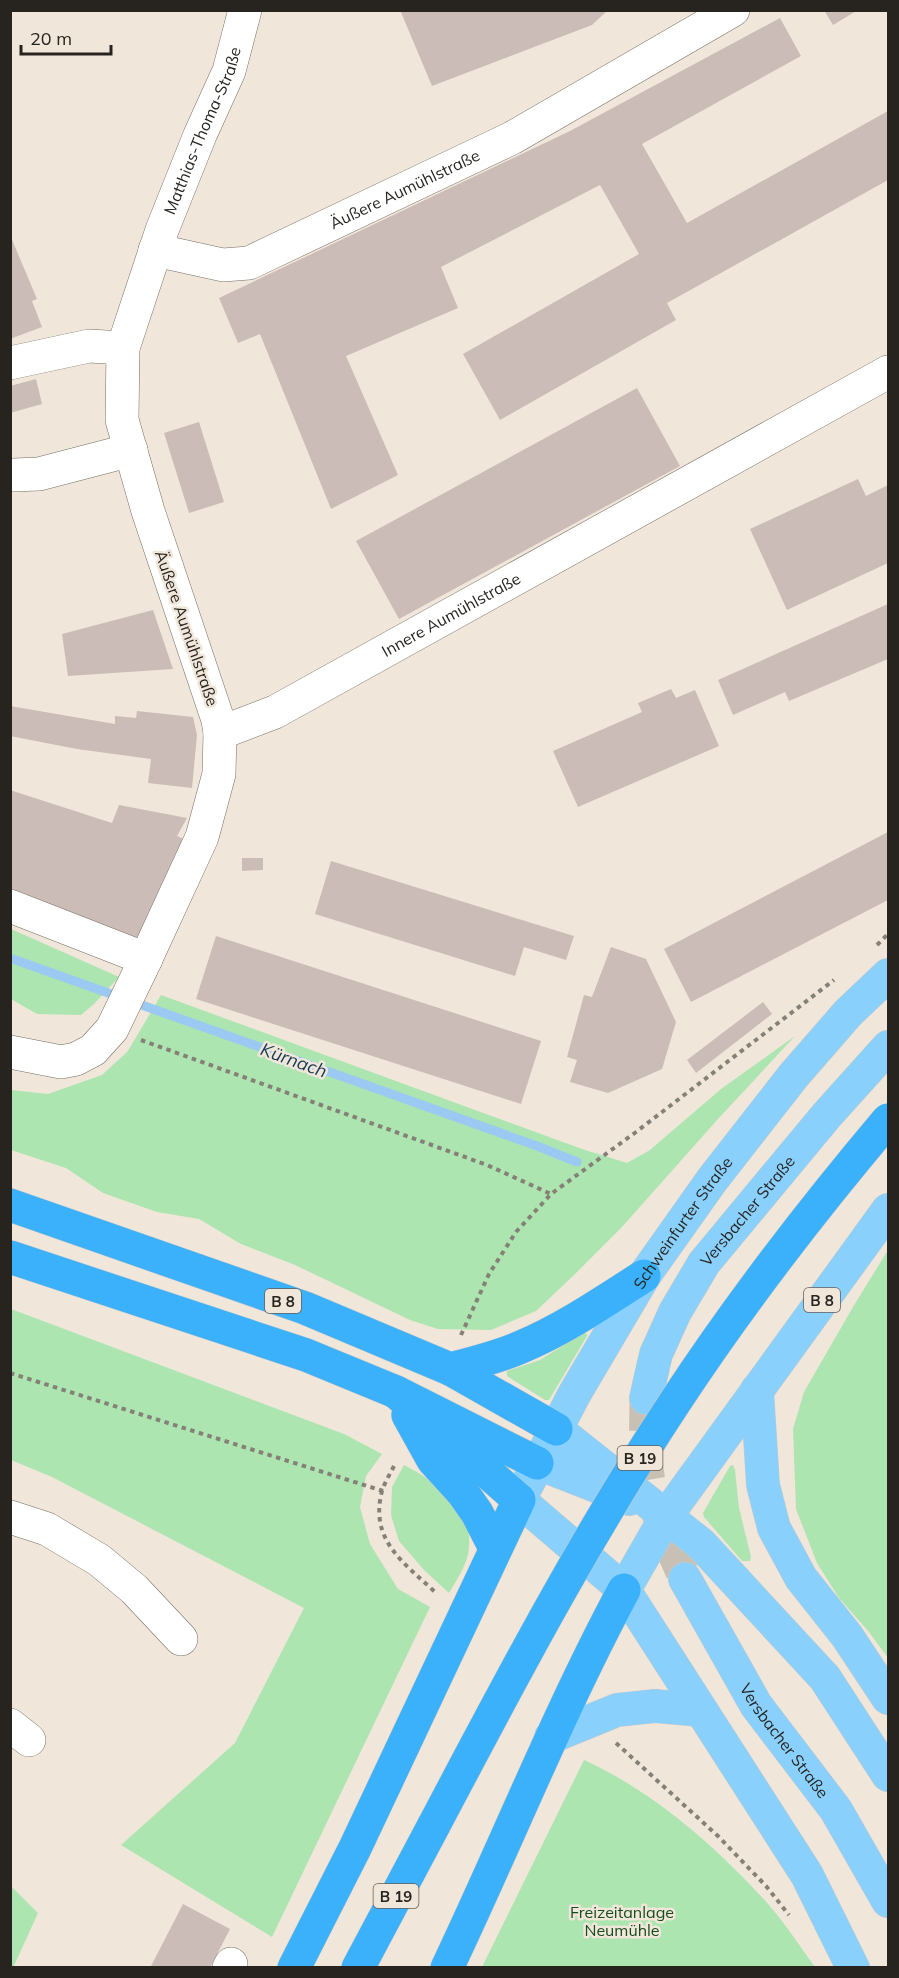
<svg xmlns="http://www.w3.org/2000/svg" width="899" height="1978" font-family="Mulish,sans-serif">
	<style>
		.green { fill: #ace5b0 }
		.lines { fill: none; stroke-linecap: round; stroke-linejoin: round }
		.stream { stroke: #9ac9f2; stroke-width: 9 }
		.building { fill: #ccbcb7 }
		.major-tunnel { stroke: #c8c0b5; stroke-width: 33; stroke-dasharray: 33 16; stroke-linecap: butt }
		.minor-casing { stroke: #776f64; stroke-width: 34 }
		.major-casing { stroke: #cbcac9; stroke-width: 34 }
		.highway-casing { stroke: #cbcac9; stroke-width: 34 }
		.path { stroke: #868178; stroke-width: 4; stroke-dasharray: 4.5 4.5; stroke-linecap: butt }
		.minor { stroke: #fff; stroke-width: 33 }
		.major { stroke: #89d0fd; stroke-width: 33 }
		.highway { stroke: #3bb0fb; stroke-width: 33 }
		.highway-bridge-casing { stroke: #cbcac9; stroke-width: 34; stroke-linecap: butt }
		.highway-bridge { stroke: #3bb0fb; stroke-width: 33 }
		.labels { text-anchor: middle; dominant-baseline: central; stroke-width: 5; stroke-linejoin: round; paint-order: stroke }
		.shield { fill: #f0e7da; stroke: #635e58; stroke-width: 1.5 }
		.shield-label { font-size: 15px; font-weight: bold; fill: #272420 }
		.street-label { font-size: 16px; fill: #272420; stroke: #f0e7da }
		.park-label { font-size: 16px; fill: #154c1e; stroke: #f0e7da }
		.water-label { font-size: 18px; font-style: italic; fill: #153853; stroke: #f0e7da }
	</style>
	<rect width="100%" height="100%" fill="#f0e7da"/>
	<g class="green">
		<polygon points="11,929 119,977 94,1004 81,1015 37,1014 11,999"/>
		<polygon points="161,995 582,1149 627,1163 650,1150 721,1089 795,1036 718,1119 622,1227 573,1276 536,1311 491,1330 438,1329 410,1320 295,1265 241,1244 199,1219 157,1212 103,1193 66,1168 11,1150 11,1090 48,1094 102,1075 128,1051"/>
		<polygon points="888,1250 888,1658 869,1632 839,1598 817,1563 796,1509 793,1429 804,1392 853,1307"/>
		<polygon points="11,1309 344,1434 382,1454 366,1476 360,1507 370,1544 398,1589 430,1607 272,1937 121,1845 235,1743 304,1608 52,1477 11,1460"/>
		<polygon points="583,1333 587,1334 587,1336 549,1400 545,1400 507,1376 507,1371 540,1360"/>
		<path d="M404,1465c32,16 73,47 64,89 -3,14 -12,27 -19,39l-25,-23 -25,-29 -8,-26 1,-28z"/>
		<polygon points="733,1465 735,1470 739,1508 751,1557 750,1561 742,1561 704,1517 703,1513 730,1466"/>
		<path d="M584,1760c70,32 133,87 184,144 18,20 32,43 47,63h-333z"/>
		<polygon points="10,1885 38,1913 13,1968 10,1967"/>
	</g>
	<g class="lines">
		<polyline class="stream" points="10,958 537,1146 577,1162"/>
	</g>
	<g class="building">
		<polygon points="400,10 608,10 592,25 432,86"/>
		<polygon points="824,10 858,10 833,25"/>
		<polygon points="780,18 801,56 642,144 687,223 888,111 888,180 667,303 676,320 500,420 463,354 639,254 600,185 441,267 458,308 346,356 398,475 331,509 260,334 238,343 219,298 570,131"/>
		<polygon points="10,235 37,299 32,301 42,327 10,339"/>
		<polygon points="36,379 42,404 10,413 10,386"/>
		<polygon points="637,388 680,466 399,619 356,541"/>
		<polygon points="199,422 224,502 189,513 164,433"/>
		<polygon points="858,479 866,496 888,485 888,563 787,610 750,529"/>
		<polygon points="888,604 888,659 789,701 785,692 733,715 718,680"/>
		<polygon points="153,610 173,669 68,676 62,634"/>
		<polygon points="671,689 676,698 695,690 719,746 578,807 553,751 642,712 638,703"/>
		<polygon points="10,706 115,724 115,716 136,718 137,711 193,717 197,735 192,788 148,783 151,759 77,749 10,736"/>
		<polygon points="10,790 112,823 119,805 187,818 177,836 184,839 139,939 10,888"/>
		<polygon points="888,832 888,900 691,1002 664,949"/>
		<polygon points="242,858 263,858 263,870 242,871"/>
		<polygon points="331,861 574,936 566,960 524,947 515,976 315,914"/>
		<polygon points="216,936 541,1041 521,1104 196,999"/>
		<polygon points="611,947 646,959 676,1022 662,1069 608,1093 570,1082 577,1060 567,1057 584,995 592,997"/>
		<polygon points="763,1002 772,1014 696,1073 687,1060"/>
		<polygon points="183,1904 230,1929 210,1968 150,1968"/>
	</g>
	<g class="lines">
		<path class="major-tunnel" d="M646,1398c0,28 -2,57 3,84 7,34 23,66 36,97"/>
		<defs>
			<g id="minor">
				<path id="s1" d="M155,250l68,15 26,-2 263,-125 221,-128"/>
				<polyline points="10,363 89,346 123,348"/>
				<polyline points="14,475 39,474 131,450"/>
				<path id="s2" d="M220,733l55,-21 613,-340"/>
				<polyline points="10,906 146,959"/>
				<path id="s3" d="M10,1052l51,10 15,-3 17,-9 19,-21 30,-62 60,-130 17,-63 1,-41 -2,-13 -70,-209 -26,-91 1,-72 39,-118 38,-95 29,-64 16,-61"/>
				<polyline points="10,1517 47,1529 99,1560 134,1589 181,1639"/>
				<polyline points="10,1725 29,1740"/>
				<polyline points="229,1968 231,1964"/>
			</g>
			<g id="major">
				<polyline points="757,1390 763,1485 774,1528 801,1578 847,1636 888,1698"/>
				<path id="s4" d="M646,1398l10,-44 19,-42 29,-49 122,-147 62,-69"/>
				<polyline points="556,1429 701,1544 825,1678 888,1775"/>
				<polyline points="537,1463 629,1499"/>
				<path id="s5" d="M685,1579l71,126 80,105 52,91"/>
				<polyline points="624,1590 667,1515 888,1210"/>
				<polyline points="551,1737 617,1710 655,1706 700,1710"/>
				<path id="s6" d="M853,1968l-46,-93 -183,-285 -105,-90 56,-107 69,-117 68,-96 82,-105 54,-62 40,-38"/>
			</g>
			<g id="highway">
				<polyline points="10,1205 305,1308 450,1369 556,1429"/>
				<polyline points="10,1257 306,1355 396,1392 537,1463"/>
				<path d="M450,1369c24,-6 48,-12 71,-22 43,-18 84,-46 123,-71"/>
				<polyline points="408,1415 433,1460 463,1493 477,1513 495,1548"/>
				<polyline points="294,1968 355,1848 519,1500 396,1392"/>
				<polyline points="358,1968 434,1825"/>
				<path d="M447,1968c60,-126 111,-255 177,-378"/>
			</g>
		</defs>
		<use href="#minor" class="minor-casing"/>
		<use href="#major" class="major-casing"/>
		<use href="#highway" class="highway-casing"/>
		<g class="path">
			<polyline points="877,945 888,934"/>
			<polyline points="141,1040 487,1165 551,1194"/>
			<polyline points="461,1335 489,1274 516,1232 551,1194 636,1132 834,980"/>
			<polyline points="10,1373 383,1491"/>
			<path d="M394,1466c-4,8 -9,16 -12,25 -13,49 22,72 53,101"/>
			<polyline points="616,1743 719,1837 766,1886 789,1915"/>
		</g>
		<use href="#minor" class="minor"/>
		<use href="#major" class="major"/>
		<use href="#highway" class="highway"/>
		<defs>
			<path id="highway-bridge" d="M434,1825c76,-144 151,-287 241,-423 65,-99 137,-192 213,-282"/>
		</defs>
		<use href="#highway-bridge" class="highway-bridge-casing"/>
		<use href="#highway-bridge" class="highway-bridge"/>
	</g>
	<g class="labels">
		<g class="shield">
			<rect x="804" y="1288" width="36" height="24" rx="4.5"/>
			<rect x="265" y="1289" width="36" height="24" rx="4.5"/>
			<rect x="617.5" y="1446" width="45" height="24" rx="4.5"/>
			<rect x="373.5" y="1884" width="45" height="24" rx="4.5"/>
		</g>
		<g class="shield-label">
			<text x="822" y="1300">B 8</text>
			<text x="283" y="1301">B 8</text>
			<text x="640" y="1458">B 19</text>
			<text x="396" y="1896">B 19</text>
		</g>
		<g class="street-label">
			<text stroke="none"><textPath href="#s3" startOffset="1065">Matthias-Thoma-Straße</textPath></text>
			<text stroke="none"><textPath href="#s1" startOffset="268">Äußere Aumühlstraße</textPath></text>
			<text stroke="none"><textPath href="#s2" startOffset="260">Innere Aumühlstraße</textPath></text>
			<text transform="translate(187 628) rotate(71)">Äußere Aumühlstraße</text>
			<text stroke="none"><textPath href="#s4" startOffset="216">Versbacher Straße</textPath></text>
			<text stroke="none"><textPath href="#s6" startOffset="903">Schweinfurter Straße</textPath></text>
			<text stroke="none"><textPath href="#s5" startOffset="190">Versbacher Straße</textPath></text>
		</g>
		<g class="park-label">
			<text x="622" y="1912">Freizeitanlage<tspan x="622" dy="18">Neumühle</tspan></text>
		</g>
		<g class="water-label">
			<text transform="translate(294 1060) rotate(20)">Kürnach</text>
		</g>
	</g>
	<rect width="899" height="1978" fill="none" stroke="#272420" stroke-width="24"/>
	<path d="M21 45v9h90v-9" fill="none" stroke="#272420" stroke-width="3"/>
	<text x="30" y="45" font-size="18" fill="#272420" stroke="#f0e7da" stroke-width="4.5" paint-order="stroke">20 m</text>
</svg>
